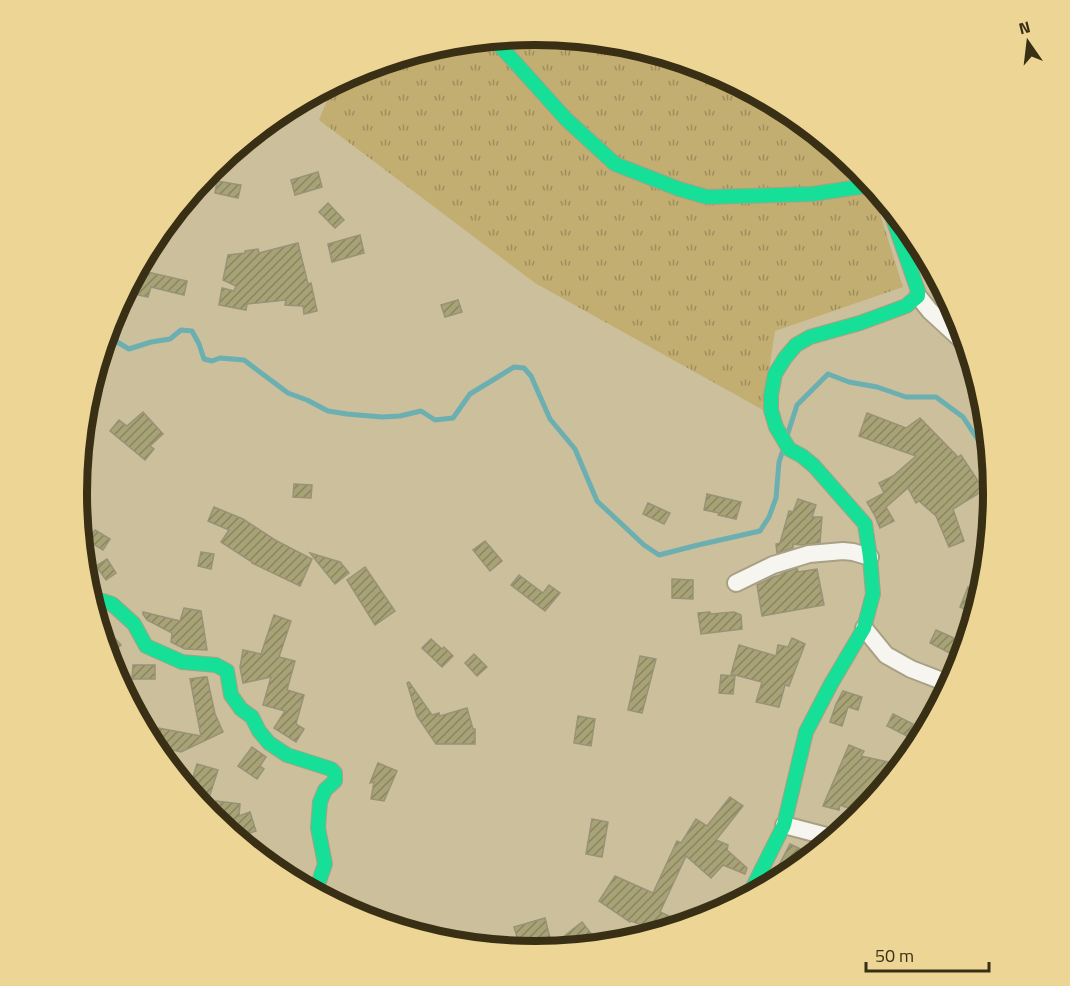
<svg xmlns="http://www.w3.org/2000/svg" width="1070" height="986" font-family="'Titillium Web',sans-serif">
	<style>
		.grass { fill: url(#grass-tufts) }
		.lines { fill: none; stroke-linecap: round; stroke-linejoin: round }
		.stream { stroke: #6bafb1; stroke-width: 5 }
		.building { fill: url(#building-hatch); stroke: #989277; stroke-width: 1.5 }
		.street-casing { stroke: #a9a084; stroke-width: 20 }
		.fast-casing { stroke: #a9a084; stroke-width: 16 }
		.street { stroke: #f7f5f0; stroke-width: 16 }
		.fast { stroke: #16e098; stroke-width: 14 }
		.rim { fill: none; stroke: #382f15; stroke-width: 8 }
	</style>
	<defs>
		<pattern id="grass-tufts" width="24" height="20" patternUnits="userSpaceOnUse" patternTransform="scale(1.5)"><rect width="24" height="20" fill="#c3ae72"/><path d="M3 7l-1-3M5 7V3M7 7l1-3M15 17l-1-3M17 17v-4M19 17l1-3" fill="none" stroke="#9f8e5c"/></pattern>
		<pattern id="building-hatch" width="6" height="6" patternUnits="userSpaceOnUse" patternTransform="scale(1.5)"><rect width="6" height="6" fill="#a8a376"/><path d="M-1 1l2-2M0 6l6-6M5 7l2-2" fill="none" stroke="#8a8560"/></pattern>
	</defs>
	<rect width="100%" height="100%" fill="#ccbf9c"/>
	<polygon class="grass" points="535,35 625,43 711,70 790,112 859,169 870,182 903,287 775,331 763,410 535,283 319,120 334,83 360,69 446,43"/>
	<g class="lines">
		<g class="stream">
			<polyline points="109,325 114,327 117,342 129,349 151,342 170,339 181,330 192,331 199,344 204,359 212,361 220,358 244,360 288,393 307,400 328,411 347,414 382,417 400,416 421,411 435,420 453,418 470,394 514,367 524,368 531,376 550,419 575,449 597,501 644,545 659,555 698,545 760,531 769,517 776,498 779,462 783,450"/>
			<polyline points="788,433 797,405 828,374 849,382 877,387 906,397 936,397 963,417 990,458"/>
		</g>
	</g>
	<g class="building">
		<polygon points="318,172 322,187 295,195 291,180"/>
		<polygon points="217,181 241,185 238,198 215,193"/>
		<polygon points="328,203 344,220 335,228 319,212"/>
		<polygon points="360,235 364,253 332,262 328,244"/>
		<polygon points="298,243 308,284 311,283 317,311 304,314 303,306 285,305 286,300 247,304 246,310 219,305 222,288 234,291 236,286 223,280 228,255 245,253 245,251 258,249 259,253"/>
		<polygon points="138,268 143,271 187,281 184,295 151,287 148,297 125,292"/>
		<polygon points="458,300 462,312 445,317 441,305"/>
		<polygon points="143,412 163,434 150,446 154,449 145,460 110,431 119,420 127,426"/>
		<polygon points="867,413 906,428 920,418 958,457 961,455 984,490 953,509 964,541 949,547 936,516 919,501 916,503 908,488 886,507 894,521 880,528 875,516 867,502 884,493 879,483 893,476 916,456 859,436"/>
		<polygon points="294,484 312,485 311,498 293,497"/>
		<polygon points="707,494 741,502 736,519 718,515 719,513 704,510"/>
		<polygon points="798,499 816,505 812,517 822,517 820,542 803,545 793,544 793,548 777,553 776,544 780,543 789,511 793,512"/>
		<polygon points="648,503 670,513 664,524 643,514"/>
		<polygon points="214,507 243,519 275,540 312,559 300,586 252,563 252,562 221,542 229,530 208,521"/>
		<polygon points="95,530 110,539 103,550 88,541"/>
		<polygon points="485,541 502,561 490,571 473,550"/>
		<polygon points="201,552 214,554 211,569 198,566"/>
		<polygon points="310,553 340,562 349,573 335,584"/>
		<polygon points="107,559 116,573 106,580 96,566"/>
		<polygon points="365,567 395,611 375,625 347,580"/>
		<polygon points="797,568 798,572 817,569 824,605 762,616 757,585 773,577 781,575 781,574"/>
		<polygon points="519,575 543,593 549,585 560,593 545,611 511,585"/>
		<polygon points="672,579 693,580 693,599 672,598"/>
		<polygon points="968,587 980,592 971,612 960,607"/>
		<polygon points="184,608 201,611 207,650 185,649 171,642 172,633 147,620 143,614 143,612 180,621"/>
		<polygon points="710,612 711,614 734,612 741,615 742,629 701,634 698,613"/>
		<polygon points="274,615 291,621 279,657 295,661 287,690 304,695 296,724 304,729 296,742 274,728 285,711 263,705 271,677 243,683 240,667 243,650 261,654"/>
		<polygon points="96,618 121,645 108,657 103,641"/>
		<polygon points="936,630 956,639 965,646 961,659 930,643"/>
		<polygon points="792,638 805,644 789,686 785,685 779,707 756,702 762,682 731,674 739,645 776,656 778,645 788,647"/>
		<polygon points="431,639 442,649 444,647 453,656 442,667 422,648"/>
		<polygon points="474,654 487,667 477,676 465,663"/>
		<polygon points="640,656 656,659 642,713 628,710"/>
		<polygon points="133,665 155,665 155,679 132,679"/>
		<polygon points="721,675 735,676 733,694 719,693"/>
		<polygon points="204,677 207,677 215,714 223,732 181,752 155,746 159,728 201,736 190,679"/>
		<polygon points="409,682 432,715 439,713 440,716 467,708 473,729 475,729 475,744 436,744 417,716 407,683"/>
		<polygon points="843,691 862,697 858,710 848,707 842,726 830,722 836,704"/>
		<polygon points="893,714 913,724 907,736 887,726"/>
		<polygon points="578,716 595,719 591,746 574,743"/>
		<polygon points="849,745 864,751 861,756 902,765 893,776 885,775 878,794 862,813 840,805 839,810 823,806"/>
		<polygon points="252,747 266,757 260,766 264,769 257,779 238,766"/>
		<polygon points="378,763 397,771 384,801 371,799 374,782 370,783"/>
		<polygon points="197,764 218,770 205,810 189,790"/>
		<polygon points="730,797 743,806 716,840 728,845 727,850 747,868 745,874 723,865 711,878 686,856 660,912 669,916 667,921 679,926 660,932 631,921 630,922 599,901 615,876 653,893 677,841 681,843 696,819 707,826"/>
		<polygon points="216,801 240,804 239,816 250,812 256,831 244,835 241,827 220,825 214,820"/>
		<polygon points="592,819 608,822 602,857 586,854"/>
		<polygon points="790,844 803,850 792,872 779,880 773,877"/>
		<polygon points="545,918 551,942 521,950 514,927"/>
		<polygon points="582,922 593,936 579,947 572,948 563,937"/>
	</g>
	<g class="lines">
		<defs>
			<g id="street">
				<polyline points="918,296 930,311 967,345"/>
				<polyline points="736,583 773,565 809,554 843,551 853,552 870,557"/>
				<polyline points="864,628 886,655 911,669 950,684"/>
				<polyline points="784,825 834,838"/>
			</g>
			<g id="fast">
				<polyline points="491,39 502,48 566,119 615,164 679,189 707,197 813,194 872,185"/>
				<polyline points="92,604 103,601 112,604 134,624 146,646 182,662 216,665 227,671 231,695 241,709 252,717 259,731 269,743 287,755 331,769 335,773 335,781 325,790 320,802 318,828 325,864 315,893"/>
				<polyline points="748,897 784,825 806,732 831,684 864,628 873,594 870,557 865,524 814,466 802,456 789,449 776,427 771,410 771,395 775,374 785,358 796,345 810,337 860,323 906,306 918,296 918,291 892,216 884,199"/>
			</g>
		</defs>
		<use href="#street" class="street-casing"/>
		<use href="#fast" class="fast-casing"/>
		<use href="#street" class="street"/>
		<use href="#fast" class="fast"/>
	</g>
	<path d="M0 0H1070V986H0ZM87 493a448 448 0 1 1 896 0a448 448 0 1 1-896 0Z" fill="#edd695" fill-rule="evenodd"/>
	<path class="rim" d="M87 493a448 448 0 1 1 896 0a448 448 0 1 1-896 0Z"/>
	<g transform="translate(1028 42) rotate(346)" stroke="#edd695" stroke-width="4.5" paint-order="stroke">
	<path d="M0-4.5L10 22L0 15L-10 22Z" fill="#382f15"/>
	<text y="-9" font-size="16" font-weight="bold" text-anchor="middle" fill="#382f15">N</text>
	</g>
	<path d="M866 962v9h123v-9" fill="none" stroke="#382f15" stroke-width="3"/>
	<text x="875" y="962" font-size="18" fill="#382f15" stroke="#edd695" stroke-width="4.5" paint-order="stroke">50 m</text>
</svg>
